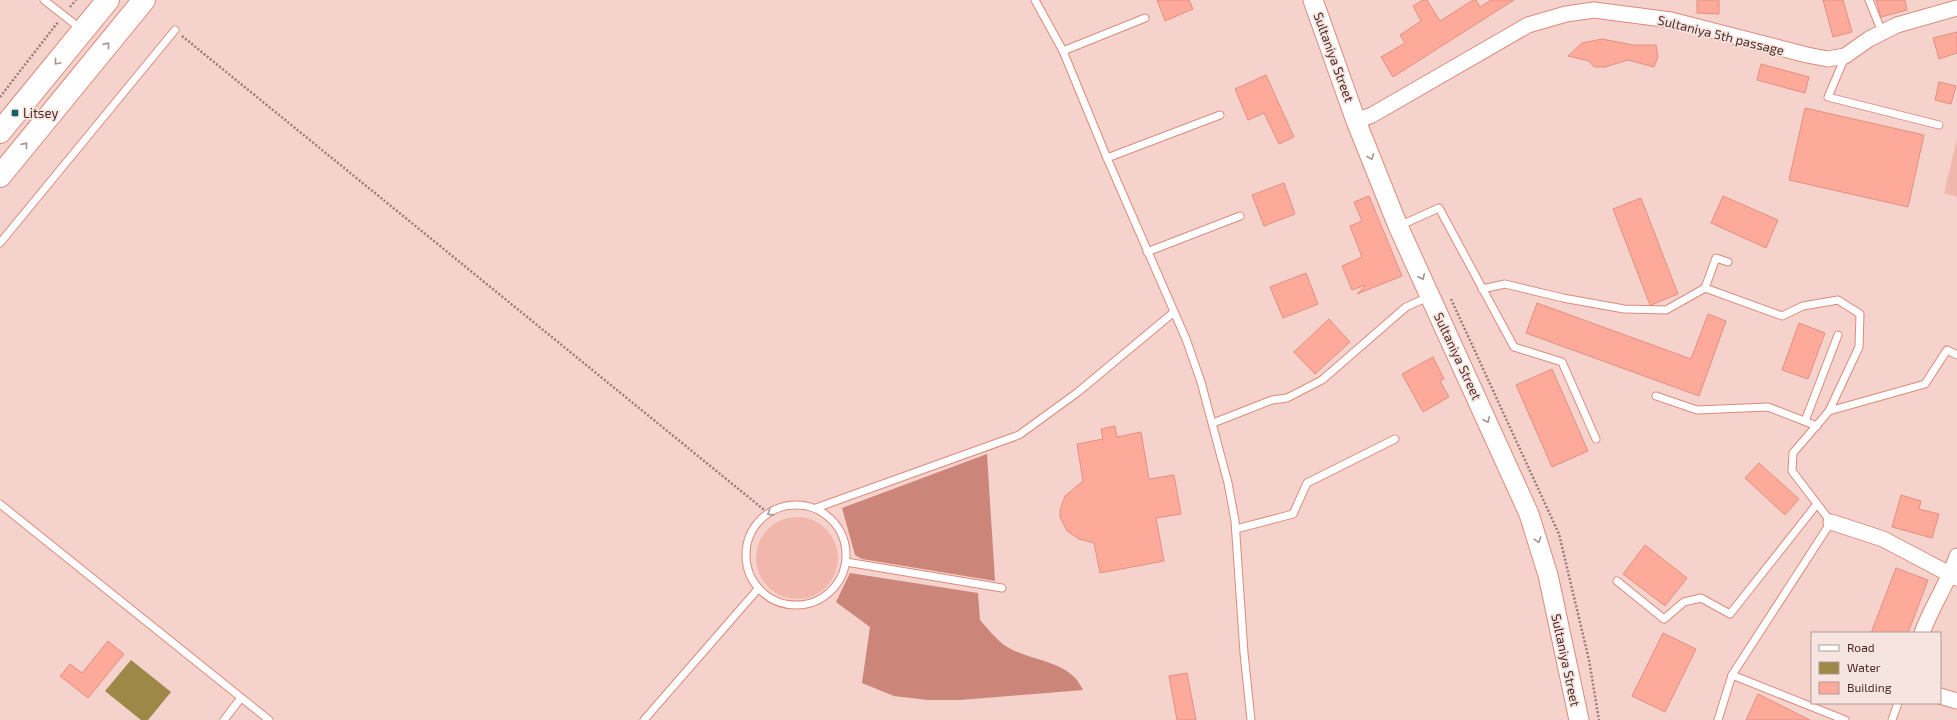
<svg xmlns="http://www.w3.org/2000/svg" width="1957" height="720" font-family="'Exo 2',sans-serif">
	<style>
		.green { fill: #f1b7ac }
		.forest { fill: #cb8579 }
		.water { fill: #9e8847 }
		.building { fill: #feaa9b; stroke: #e29082 }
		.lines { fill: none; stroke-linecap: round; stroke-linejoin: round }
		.service-casing { stroke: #dc8b7d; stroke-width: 9 }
		.minor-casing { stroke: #dc8b7d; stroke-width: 17 }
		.tertiary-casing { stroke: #dc8b7d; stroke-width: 21 }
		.trunk-casing { stroke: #dc8b7d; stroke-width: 24 }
		.path { stroke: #9d7b74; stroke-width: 2.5; stroke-dasharray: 2 2; stroke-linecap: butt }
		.service { stroke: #fff; stroke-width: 7 }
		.minor { stroke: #fff; stroke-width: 15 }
		.tertiary { stroke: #fff; stroke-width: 19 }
		.trunk { stroke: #fff; stroke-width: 22 }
		.oneway { stroke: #a69692 }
		.poi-dot { fill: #14616c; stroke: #f6e4e0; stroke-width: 1.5 }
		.labels { text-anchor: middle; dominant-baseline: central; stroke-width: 3.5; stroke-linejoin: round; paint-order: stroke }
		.street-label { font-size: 13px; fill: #4d2c26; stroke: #f6e4e0 }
		.poi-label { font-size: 13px; fill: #4d2c26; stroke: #f6e4e0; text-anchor: start }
	</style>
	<rect width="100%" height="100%" fill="#f5d2cb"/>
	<g class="green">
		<polygon points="1957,139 1957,197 1944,193"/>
		<circle cx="797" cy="558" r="41"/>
	</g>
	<g class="forest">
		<polygon points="987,454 995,581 862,559 855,555 842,508"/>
		<path d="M850,573l128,20 2,27c7,8 15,18 24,25 25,17 66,14 79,45l-123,10h-32l-34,-4 -32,-13 8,-56 -34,-25z"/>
	</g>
	<polygon class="water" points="131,660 171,692 148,720 141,720 105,691"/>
	<g class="building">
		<polygon points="1157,0 1189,0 1193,9 1165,21"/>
		<polygon points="1423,0 1427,0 1440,21 1473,0 1476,0 1480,7 1491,0 1514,0 1393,77 1381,57 1405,43 1400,35 1421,21 1413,6"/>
		<polygon points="1697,0 1719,0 1719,14 1697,13"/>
		<polygon points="1823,0 1843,0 1852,32 1833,37"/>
		<polygon points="1876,0 1905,0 1907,10 1881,17"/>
		<polygon points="1957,32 1957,53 1939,59 1933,38"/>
		<polygon points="1602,39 1633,45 1656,45 1658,57 1654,67 1628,60 1605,67 1594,67 1589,61 1568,56 1582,43"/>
		<polygon points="1761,64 1809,77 1805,93 1757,80"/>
		<polygon points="1266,75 1294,137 1279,144 1264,113 1248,120 1235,89"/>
		<polygon points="1939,82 1956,86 1951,104 1935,100"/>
		<polygon points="1805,108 1924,135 1908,207 1789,180"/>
		<polygon points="1284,183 1295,214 1264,226 1252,195"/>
		<polygon points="1369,196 1402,276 1357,294 1366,285 1352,290 1342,266 1362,257 1350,226 1362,221 1354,202"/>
		<polygon points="1723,196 1778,220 1766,248 1711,223"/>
		<polygon points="1641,198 1678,294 1651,305 1650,305 1613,209"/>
		<polygon points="1306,273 1318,304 1283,318 1270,287"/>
		<polygon points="1537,303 1691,359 1708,314 1726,321 1699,396 1526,333"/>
		<polygon points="1329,319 1350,342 1315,374 1294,352"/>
		<polygon points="1799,323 1825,333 1808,379 1782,370"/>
		<polygon points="1433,357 1444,379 1440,381 1449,397 1423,412 1402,374"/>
		<polygon points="1552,369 1588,451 1552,467 1516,385"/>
		<polygon points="1115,426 1117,437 1141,432 1149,479 1174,475 1181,514 1156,518 1164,561 1100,573 1094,543 1079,539 1067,531 1060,517 1060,510 1065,496 1083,481 1077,444 1103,439 1101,429"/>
		<polygon points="1759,463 1799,499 1785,515 1745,478"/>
		<polygon points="1901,495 1921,501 1919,509 1939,514 1932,538 1892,527"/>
		<polygon points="1645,545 1687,578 1665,606 1623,574"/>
		<polygon points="1896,568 1928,580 1908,633 1871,633"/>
		<polygon points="1663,633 1696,649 1665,712 1632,696"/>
		<polygon points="108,641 124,654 88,698 60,676 70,664 82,673"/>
		<polygon points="1187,673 1196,720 1177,720 1169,676"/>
		<polygon points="1758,694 1810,720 1746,720"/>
	</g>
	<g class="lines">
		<defs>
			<g id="service">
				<polyline points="44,0 81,29"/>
				<polyline points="1035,0 1063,51 1107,158 1186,339 1201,382 1228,483 1235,521 1244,653 1251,720"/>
				<polyline points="1869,0 1882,32"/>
				<polyline points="1063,51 1145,18"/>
				<polyline points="1845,57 1828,97 1939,125"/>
				<polyline points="1107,158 1220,115"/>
				<polyline points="1399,226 1439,208 1514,347 1562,362 1596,439"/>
				<polyline points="0,243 175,30"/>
				<polyline points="1147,252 1240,216"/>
				<polyline points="1705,288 1716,258 1728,262"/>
				<polyline points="1482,289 1505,284 1563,298 1624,309 1666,310 1705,288 1782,316 1803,306 1838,300 1860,314 1859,347 1829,411"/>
				<polyline points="1656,396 1697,410 1768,407 1817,426"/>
				<polyline points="1805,421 1838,335"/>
				<polyline points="1213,423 1272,400 1287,398 1322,380 1406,307 1428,297"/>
				<polyline points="0,504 269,720"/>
				<circle cx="796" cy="555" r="50"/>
				<polyline points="816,508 1019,435 1078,392 1174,312"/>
				<polyline points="1236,529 1293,514 1307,483 1395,439"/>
				<polyline points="846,562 1002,588"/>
				<polyline points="1617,581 1664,619 1684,602 1701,598 1730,614 1817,504"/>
				<polyline points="224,720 241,698"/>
				<polyline points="644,720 758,589"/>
				<polyline points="1718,720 1732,675"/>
				<polyline points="1845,720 1732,675 1831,522 1792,471 1793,453 1829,411 1925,384 1947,350 1957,355"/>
				<polyline points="1892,720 1898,703"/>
			</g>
			<g id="minor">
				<polyline points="1356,121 1372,115 1528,25 1566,14 1594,10 1671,20 1807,55 1828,59 1845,56 1869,39 1897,25 1957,8"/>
				<polyline points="1831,522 1883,539 1957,578"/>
				<path d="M1922,633c10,-27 26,-50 35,-77"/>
				<polyline points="1940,696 1957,701"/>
			</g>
			<polyline id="tertiary" points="1313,0 1356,121 1398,226 1529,514 1548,575 1579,720"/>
			<g id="trunk">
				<polyline points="0,132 108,0"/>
				<polyline points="0,176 144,0"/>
			</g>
		</defs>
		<use href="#service" class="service-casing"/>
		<use href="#minor" class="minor-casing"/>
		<use href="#tertiary" class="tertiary-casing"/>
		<use href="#trunk" class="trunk-casing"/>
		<g class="path">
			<polyline points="70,7 76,0"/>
			<polyline points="182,36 768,513"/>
			<polyline points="0,97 58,22"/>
			<polyline points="1451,299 1559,534 1589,660 1599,720"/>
		</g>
		<use href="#service" class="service"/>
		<use href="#minor" class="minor"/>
		<use href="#tertiary" class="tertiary"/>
		<use href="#trunk" class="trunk"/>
	</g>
	<defs><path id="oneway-chevron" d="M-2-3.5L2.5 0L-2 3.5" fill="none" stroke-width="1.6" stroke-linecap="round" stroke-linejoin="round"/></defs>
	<g class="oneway">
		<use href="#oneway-chevron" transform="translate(107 45) rotate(-51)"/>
		<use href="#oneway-chevron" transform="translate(57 62) rotate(130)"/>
		<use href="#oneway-chevron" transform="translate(25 145) rotate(-51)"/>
		<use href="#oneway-chevron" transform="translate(1371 157) rotate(68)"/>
		<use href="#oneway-chevron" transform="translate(1422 277) rotate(65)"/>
		<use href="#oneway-chevron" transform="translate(1487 420) rotate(65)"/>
		<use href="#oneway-chevron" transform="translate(770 513) rotate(147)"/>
		<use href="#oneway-chevron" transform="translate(1538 540) rotate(73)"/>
	</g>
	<rect class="poi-dot" x="11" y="109" width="8" height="8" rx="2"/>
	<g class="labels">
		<g class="street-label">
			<text transform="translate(1721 35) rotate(14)">Sultaniya 5th passage</text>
			<text transform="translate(1334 57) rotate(70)">Sultаniya Street</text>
			<text transform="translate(1458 356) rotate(65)">Sultаniya Street</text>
			<text transform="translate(1566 660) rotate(78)">Sultаniya Street</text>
		</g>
		<g class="poi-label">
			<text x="23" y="113">Litsey</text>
		</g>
	</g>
	<rect x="1811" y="632" width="130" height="72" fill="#f6e4e0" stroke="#b29a96"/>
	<rect x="1819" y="645" width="20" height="6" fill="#ffffff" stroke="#b29a96"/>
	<text x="1847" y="652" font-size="12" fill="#4d2c26">Road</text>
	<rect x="1819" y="662" width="20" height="12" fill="#9e8847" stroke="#b29a96"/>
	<text x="1847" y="672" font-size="12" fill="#4d2c26">Water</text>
	<rect x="1819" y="682" width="20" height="12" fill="#feaa9b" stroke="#b29a96"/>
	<text x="1847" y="692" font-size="12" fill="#4d2c26">Building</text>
</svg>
